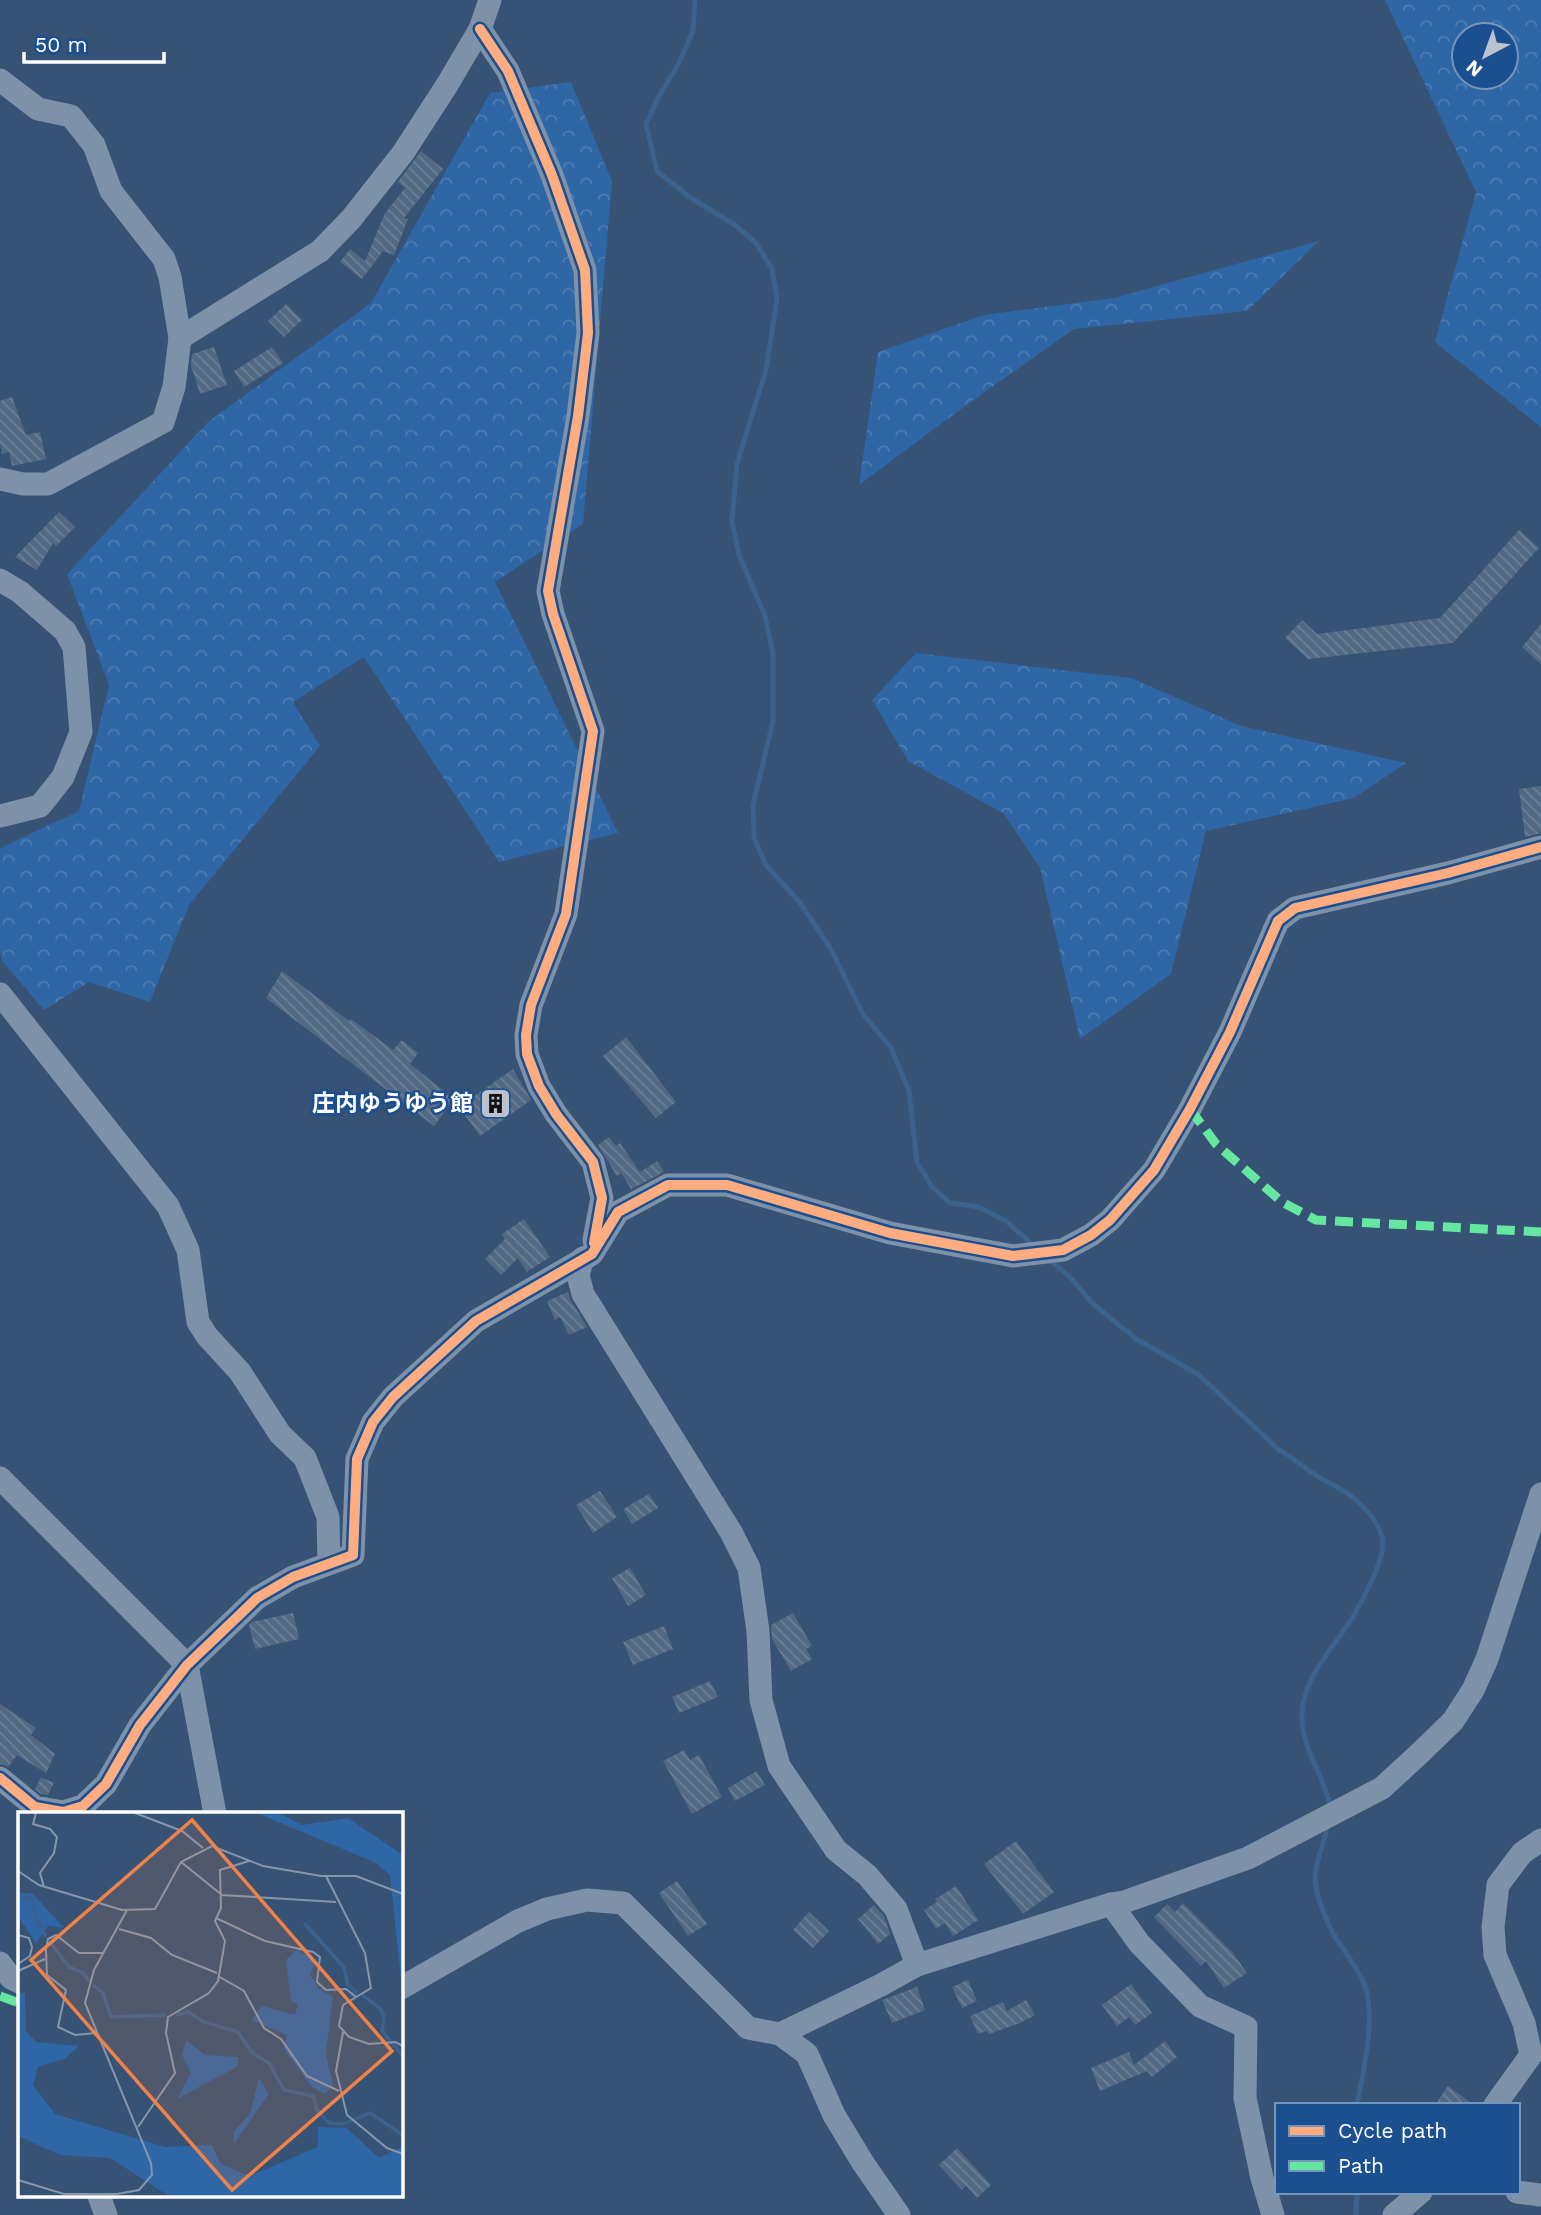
<svg xmlns="http://www.w3.org/2000/svg" width="1541" height="2215" font-family="'Work Sans','Noto Sans JP',sans-serif">
	<style>
		.forest { fill: url(#forest-crowns); fill-rule: evenodd }
		.lines { fill: none; stroke-linecap: round; stroke-linejoin: round }
		.stream { stroke: #3b618d; stroke-width: 5 }
		.building { fill: url(#building-back-hatch) }
		.minor { stroke: #7d92a8; stroke-width: 23 }
		.quiet { stroke: #66e7a1; stroke-width: 9; stroke-dasharray: 18 9; stroke-linecap: butt }
		.cycleway-casing { stroke: #1b4f8f; stroke-width: 15 }
		.cycleway { stroke: #ffac80; stroke-width: 10 }
		.labels { text-anchor: middle; dominant-baseline: central; stroke-width: 5; stroke-linejoin: round; paint-order: stroke }
		.poi-label { font-size: 23px; font-weight: bold; fill: #fff; stroke: #1b4f8f; text-anchor: end }
		.inset-river { fill: none; stroke: #3b618d; stroke-width: 3.5 }
		.inset-road { fill: none; stroke: #8697ac; stroke-width: 2 }
		.view { fill: #ee8249; fill-opacity: 0.15; stroke: #ee8249; stroke-width: 3.5 }
		.inset-edge { fill: none; stroke: #fff; stroke-width: 3.5 }
	</style>
	<defs>
		<pattern id="forest-crowns" width="20" height="18" patternUnits="userSpaceOnUse" patternTransform="scale(1.75)"><rect width="20" height="18" fill="#2f66a5"/><path d="M2 6a3 3 0 1 1 6 0M12 15a3 3 0 1 1 6 0" fill="none" stroke="#4e7db2"/></pattern>
		<pattern id="building-back-hatch" width="6" height="6" patternUnits="userSpaceOnUse" patternTransform="scale(1.75)"><rect width="6" height="6" fill="#526984"/><path d="M-1 5l2 2M0 0l6 6M5-1l2 2" fill="none" stroke="#6c8096"/></pattern>
	</defs>
	<rect width="100%" height="100%" fill="#365274"/>
	<g class="forest">
		<path d="M1385,0h156v427l-106,-85 41,-150zM1506,35v42h-42v-42z"/>
		<polygon points="571,82 612,181 583,524 495,582 618,833 499,862 364,657 293,702 320,746 189,905 150,1002 89,982 44,1010 2,961 0,951 0,848 79,811 109,685 67,574 208,422 371,303 490,93"/>
		<polygon points="1319,241 1247,311 1074,329 965,406 859,485 878,352 984,315 1114,298"/>
		<polygon points="916,653 1131,678 1241,726 1406,763 1354,798 1206,831 1171,974 1080,1039 1040,868 1003,813 908,761 872,700"/>
	</g>
	<g class="lines">
		<g class="stream">
			<polyline points="695,0 693,31 679,63 659,96 646,124 657,171 691,198 735,225 756,243 772,269 777,299 766,370 737,464 732,521 739,555 765,616 773,654 773,721 753,805 754,838 766,865 801,904 831,949 863,1014 891,1048 909,1091 917,1162 931,1186 950,1203 979,1207 1006,1221 1035,1247"/>
			<path d="M1048,1258l24,21 20,24 43,35 64,37 80,75c13,6 23,17 35,24 11,8 26,13 37,22 13,11 27,24 31,41 6,22 -27,78 -40,96 -17,24 -39,50 -40,80 -2,35 23,63 29,96"/>
			<path d="M1328,1825c-3,15 -13,38 -13,52 0,20 15,54 27,70 10,15 24,33 26,52 5,34 -5,72 -11,106"/>
			<polyline points="1356,2215 1357,2192"/>
		</g>
	</g>
	<g class="building">
		<polygon points="421,151 443,169 404,218 408,219 394,255 383,251 362,279 340,262 350,249 365,261 385,213 405,188 398,182"/>
		<polygon points="286,304 302,320 284,337 268,321"/>
		<polygon points="214,347 227,385 200,394 191,366 192,354"/>
		<polygon points="272,347 283,363 244,387 234,371"/>
		<polygon points="12,397 26,435 40,432 46,459 12,466 9,452 2,454 0,443 0,401"/>
		<polygon points="59,512 75,527 56,546 53,543 37,570 15,557"/>
		<polygon points="1519,530 1539,548 1453,643 1308,659 1285,638 1302,620 1317,634 1440,618"/>
		<polygon points="1541,624 1541,664 1522,647"/>
		<polygon points="1541,786 1541,833 1525,837 1519,789"/>
		<polygon points="282,971 349,1021 351,1019 393,1050 402,1040 418,1053 410,1064 454,1099 434,1126 266,998"/>
		<polygon points="626,1037 676,1102 656,1118 603,1056"/>
		<polygon points="513,1069 531,1100 480,1136 459,1107"/>
		<polygon points="609,1137 616,1146 620,1143 640,1172 657,1161 664,1172 631,1189 621,1173 617,1176 598,1145"/>
		<polygon points="524,1219 550,1257 527,1272 518,1258 501,1275 485,1259 505,1239 502,1234"/>
		<polygon points="568,1292 571,1301 587,1327 569,1335 560,1317 555,1320 547,1301"/>
		<polygon points="600,1491 617,1517 593,1533 576,1505"/>
		<polygon points="649,1494 658,1508 632,1524 623,1509"/>
		<polygon points="630,1568 646,1595 628,1606 612,1578"/>
		<polygon points="293,1613 299,1639 255,1649 249,1625 252,1622"/>
		<polygon points="793,1613 812,1646 806,1649 812,1659 791,1671 772,1639 771,1625"/>
		<polygon points="664,1626 673,1649 633,1665 623,1642"/>
		<polygon points="710,1681 718,1697 679,1713 672,1697"/>
		<polygon points="0,1704 36,1728 31,1735 55,1754 46,1773 17,1755 8,1767 0,1764"/>
		<polygon points="684,1750 690,1760 699,1755 722,1797 692,1814 663,1761"/>
		<polygon points="757,1771 765,1785 735,1801 728,1788"/>
		<polygon points="41,1777 54,1783 48,1795 41,1794 35,1789"/>
		<polygon points="1016,1841 1054,1892 1023,1914 984,1864"/>
		<polygon points="677,1881 707,1924 688,1936 659,1893"/>
		<polygon points="956,1886 978,1920 953,1936 945,1923 936,1929 924,1910 937,1902 935,1899"/>
		<polygon points="1183,1903 1233,1953 1247,1973 1224,1988 1206,1961 1201,1966 1154,1917 1167,1904 1175,1912"/>
		<polygon points="874,1905 884,1916 890,1934 878,1944 858,1919"/>
		<polygon points="809,1912 829,1931 813,1948 793,1930"/>
		<polygon points="968,1980 977,2001 962,2008 952,1987"/>
		<polygon points="1131,1984 1152,2013 1135,2025 1129,2017 1117,2026 1102,2005"/>
		<polygon points="917,1987 925,2010 892,2023 882,2000"/>
		<polygon points="1026,2000 1035,2015 1020,2023 989,2034 987,2031 978,2034 970,2016 1003,2002 1007,2011"/>
		<polygon points="1165,2041 1177,2057 1152,2077 1147,2071 1100,2091 1091,2068 1129,2052 1134,2065"/>
		<polygon points="1448,2086 1474,2105 1435,2105"/>
		<polygon points="957,2148 991,2185 977,2198 966,2186 962,2190 939,2165"/>
	</g>
	<g class="lines">
		<g class="minor">
			<polyline points="480,29 508,71 552,175 585,270 588,333 578,416 548,591 553,614 593,731 566,914 531,1005 526,1035 527,1054 539,1086 556,1114 593,1162 602,1198 594,1240"/>
			<polyline points="0,80 38,109 71,116 94,145 111,191 164,259 170,277 180,338 174,387 163,422 48,484 23,484 0,479"/>
			<polyline points="180,338 320,251 351,219 403,153 447,85 480,29 490,0"/>
			<polyline points="0,580 20,592 65,631 74,647 81,732 63,777 40,806 0,816"/>
			<polyline points="0,994 168,1206 188,1250 198,1322 207,1336 240,1372 280,1434 305,1458 328,1517 329,1563"/>
			<polyline points="583,1258 578,1275 583,1294 731,1532 749,1568 758,1631 761,1700 779,1766 836,1850 867,1875 896,1909 917,1965"/>
			<polyline points="0,1478 187,1665 215,1814"/>
			<polyline points="0,1778 35,1807 63,1812 83,1806 106,1784 140,1725 187,1665 257,1598 293,1577 353,1555 357,1459 373,1422 393,1397 476,1321 592,1254 618,1212 668,1185 727,1185 890,1233 1013,1256 1063,1250 1091,1235 1110,1220 1154,1170 1190,1109 1230,1032 1278,921 1295,908 1448,873 1541,847"/>
			<polyline points="1111,1904 1139,1943 1200,2006 1246,2027 1245,2098 1262,2178 1273,2215"/>
			<polyline points="0,1963 11,1978 19,1982"/>
			<polyline points="401,1988 518,1921 547,1909 587,1900 623,1903 748,2028 780,2034 807,2054 834,2115 863,2163 899,2215"/>
			<polyline points="780,2034 881,1985 917,1965 1111,1904 1124,1902 1248,1858 1382,1788 1419,1754 1453,1721 1473,1690 1487,1659 1541,1494"/>
			<polyline points="1495,2105 1531,2055 1524,2023 1495,1955 1493,1927 1498,1885 1522,1853 1541,1840"/>
			<polyline points="1517,2192 1541,2195"/>
			<polyline points="99,2196 106,2215"/>
			<polyline points="1394,2215 1421,2192"/>
		</g>
		<g class="quiet">
			<polyline points="1190,1109 1216,1144 1282,1202 1316,1220 1541,1232"/>
			<polyline points="0,1996 19,2003"/>
		</g>
		<defs>
			<g id="cycleway">
				<polyline points="480,29 508,71 552,175 585,270 588,333 578,416 548,591 553,614 593,731 566,914 531,1005 526,1035 527,1054 539,1086 556,1114 593,1162 602,1198 594,1243"/>
				<polyline points="0,1778 35,1807 63,1812 83,1806 106,1784 140,1725 187,1665 257,1598 293,1577 353,1555 357,1459 373,1422 393,1397 476,1321 592,1254 618,1212 668,1185 727,1185 890,1233 1013,1256 1063,1250 1091,1235 1110,1220 1154,1170 1190,1109 1230,1032 1278,921 1295,908 1448,873 1541,847"/>
			</g>
		</defs>
		<use href="#cycleway" class="cycleway-casing"/>
		<use href="#cycleway" class="cycleway"/>
	</g>
	<defs>
		<symbol id="building-square" viewBox="-11 -11 22 22"><rect x="-9" y="-9" width="18" height="18" rx="4" fill="#b9c2ce" stroke="#1b4f8f"/><path d="M-4-6H4V6H1V3H-1V6H-4ZM-2.5-4.3h1.7v1.8h-1.7ZM.8-4.3h1.7v1.8H.8ZM-2.5-1h1.7V.8h-1.7ZM.8-1h1.7V.8H.8Z" fill="#111"/></symbol>
	</defs>
	<g fill-rule="evenodd">
		<use href="#building-square" x="478" y="1086" width="35" height="35"/>
	</g>
	<g class="labels">
		<g class="poi-label">
			<text x="473" y="1103">庄内ゆうゆう館</text>
		</g>
	</g>
	<g transform="translate(18 1812)">
		<rect width="385" height="385" fill="#365274"/>
		<path d="M239,1h22l23,12 46,-7 55,37v143l-13,-123 -14,-12zM0,80l15,2 31,34 -16,-2 -12,17 -18,-27zM278,138l20,10 -6,14 9,15 14,8 -7,56 7,32 -8,9 -13,-7 -28,-38 3,-14 -35,-15 10,-14 33,9 3,-11 -7,-2 -5,-42zM0,180l7,1 1,38 10,11 43,4 -13,12 -28,9 -5,18 22,29 110,33 47,-2 9,19 28,12 69,-29v-20l29,1 32,30 24,-12v50h-234l-59,-38 -50,-3 -42,-19zM168,228l19,15 33,2v9l-61,33 14,-26 -9,-18zM241,266l10,16 -36,51 1,-14 16,-17z" fill="#2f66a5"/>
		<path class="inset-river" d="M0,86l16,1 1,17 11,21M286,111l40,44 4,18 9,8M32,130l19,25 14,6 6,8M75,173l10,8 8,24 56,-2M344,183l18,13 4,8 -2,15 21,25M158,203l12,-3 16,10 34,10 14,21 17,10 15,27 29,6 4,14 12,13 14,1 27,-11 33,22"/>
		<path class="inset-road" d="M18,1l-3,11 17,5 7,8 -3,16 -14,20 4,14M117,1l47,18 21,17M163,50l41,33 114,7M0,59l21,14 83,25 33,-1 26,-47 31,-16 51,20 58,10h35l47,18M308,64l39,77 5,30 1,5 -28,17 -4,21 10,11 20,7 26,-2 8,4M198,106l49,23 48,11 7,5 -3,25 9,8 20,-1 10,8M101,117l32,9 21,17 45,18M0,123l11,3 3,9 -2,9 -12,8M0,159l27,-12M200,164l26,15 20,37 17,11 26,37 32,15M325,220l-7,39 11,44 40,33 16,6M78,221l-21,2 -17,-8 8,-37 -19,-15 -1,-26 2,-10 8,-4 23,18h25M120,315l37,-54 -9,-40 2,-16 41,-24 9,-12 7,-40 -10,-20 6,-13 -1,-38 29,-9M0,368l46,14h53l22,-4 13,-15 -1,-12 -66,-160 9,-33 33,-60"/>
		<path class="view" d="M174,8l200,231 -160,139 -201,-230z"/>
		<rect width="385" height="385" class="inset-edge"/>
	</g>
	<rect x="1275" y="2103" width="245" height="91" fill="#1b4f8f" stroke="#7695bc" stroke-width="2"/>
	<rect x="1289" y="2126" width="35" height="10" fill="#ffac80" stroke="#7695bc" stroke-width="2"/>
	<text x="1338" y="2138" font-size="21" fill="#ffffff">Cycle path</text>
	<rect x="1289" y="2161" width="35" height="10" fill="#66e7a1" stroke="#7695bc" stroke-width="2"/>
	<text x="1338" y="2173" font-size="21" fill="#ffffff">Path</text>
	<g transform="translate(1485 56) rotate(221)"><circle r="33" fill="#1b4f8f" stroke="#7695bc" stroke-width="2"/>
	<path d="M0-5L12 26L0 18L-12 26Z" fill="#b9c2ce"/>
	<text y="-10" font-size="19" font-weight="bold" text-anchor="middle" fill="#ffffff">N</text>
	</g>
	<path d="M24 52v10h140v-10" fill="none" stroke="#ffffff" stroke-width="3.5"/>
	<text x="35" y="52" font-size="21" fill="#ffffff" stroke="#1b4f8f" stroke-width="5" paint-order="stroke">50 m</text>
</svg>
